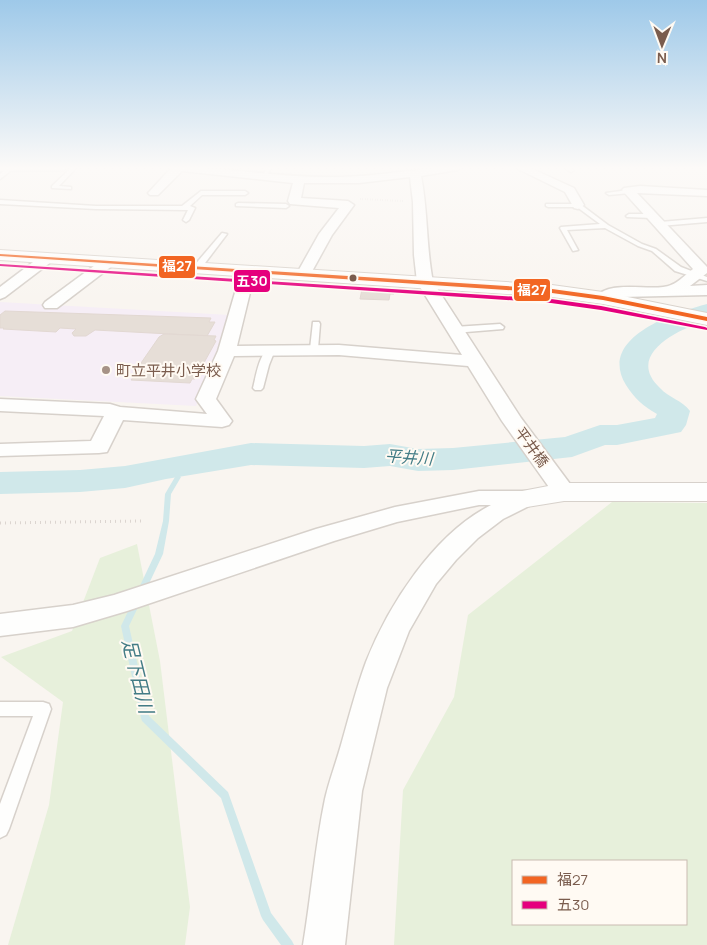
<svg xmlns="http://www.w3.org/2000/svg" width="707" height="945" font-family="Manrope,'Noto Sans JP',sans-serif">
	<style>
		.education { fill: #f6eef6 }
		.green { fill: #e7f0db; fill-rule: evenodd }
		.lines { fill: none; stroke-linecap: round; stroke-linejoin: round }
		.stream { fill: #d0e8ea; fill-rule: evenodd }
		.river { fill: #d0e8ea; fill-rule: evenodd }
		.building { fill: #e6ded7; stroke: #e2d8d2 }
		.service-casing { stroke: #d7d1cb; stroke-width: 3 }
		.minor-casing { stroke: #d7d1cb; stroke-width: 3 }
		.tertiary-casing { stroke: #d7d1cb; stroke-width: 2 }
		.secondary-casing { stroke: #d9d2cb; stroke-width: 2 }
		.path-far1 { stroke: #dcd5d0; stroke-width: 2; stroke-dasharray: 0.5 2; stroke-linecap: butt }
		.path { stroke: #dcd5d0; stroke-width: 3; stroke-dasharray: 1 4; stroke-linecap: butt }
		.service { fill: #fefefd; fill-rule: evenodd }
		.minor { fill: #fefefd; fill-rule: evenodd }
		.tertiary { fill: #fefefd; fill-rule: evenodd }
		.secondary { fill: #fefefd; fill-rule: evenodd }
		.bus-1-casing { stroke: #fffaf3; stroke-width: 3 }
		.bus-2-casing { stroke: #fffaf3; stroke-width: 3 }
		.bus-1 { fill: #f26522; fill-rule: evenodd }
		.bus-2 { fill: #e5007d; fill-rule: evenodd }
		.bus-dot { fill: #7a5c4d; stroke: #fffaf3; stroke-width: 2 }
		.poi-dot { fill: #a69286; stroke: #fffaf3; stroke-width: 2 }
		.labels { text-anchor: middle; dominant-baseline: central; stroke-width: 4; stroke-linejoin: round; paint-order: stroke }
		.poi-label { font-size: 15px; fill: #7a5c4d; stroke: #fffaf3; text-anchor: start }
		.street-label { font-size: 15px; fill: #7a5c4d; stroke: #fffaf3 }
		.water-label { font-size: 16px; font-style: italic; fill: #437c86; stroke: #fffaf3 }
		.near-water-label { font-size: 19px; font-style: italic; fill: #437c86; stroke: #fffaf3 }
		.line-badge { stroke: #fffaf3; stroke-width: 2 }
		.badge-label { font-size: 14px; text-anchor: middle; font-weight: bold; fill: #fff }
	</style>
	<rect width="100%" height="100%" fill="#f9f5f0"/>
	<polygon class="education" points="0,302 230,315 224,344 196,406 0,396"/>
	<g class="green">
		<path d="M612,502l95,1v442h-313l9,-155 51,-93 14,-82zM513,861h173v63h-173z"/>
		<polygon points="137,544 160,661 190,907 185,945 8,945 49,805 63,702 1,657 72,631 100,558"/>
	</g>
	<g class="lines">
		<g class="stream">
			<polygon points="166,466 168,467 181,477 171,494 169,521 163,554 145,592 144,594 141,595 138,594 137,592 155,554 163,521 165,494 175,477 164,469 163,468 164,467"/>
			<polygon points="137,598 140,599 141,601 129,626 149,716 228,792 271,913 292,941 294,945 281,945 263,920 261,916 221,798 142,721 141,718 121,626 134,599"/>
		</g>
		<path class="river" d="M707,304v16c-27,9 -83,34 -47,68 9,10 22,12 30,23l-4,14 -5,7 -64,13h-12l-33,12 -119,13 -35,1 -28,-5 -26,2 -113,-3 -85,14 -41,9 -45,4 -80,2v-22l80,-2 45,-4 126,-23 113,3 26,-2 28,5 35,-1 112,-11 35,-12h17l38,-7 2,-4c-14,-8 -22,-15 -31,-29 -29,-47 47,-72 81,-81z"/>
	</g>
	<g class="building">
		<polygon points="362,289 369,289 394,292 394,294 390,294 389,300 360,299"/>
		<polygon points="5,311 211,318 209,322 215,322 207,336 95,330 86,336 74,336 72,333 76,329 60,328 56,332 3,329 4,328 0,328 0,315"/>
		<polygon points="164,334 216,336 214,340 216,341 195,379 192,379 190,383 131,380 134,376 132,376 159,337"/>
	</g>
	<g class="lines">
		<defs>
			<g id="service">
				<polygon points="9,167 14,168 0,179 0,174"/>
				<polygon points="72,167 77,167 59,186 71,187 71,189 52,188 52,186"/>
				<polygon points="267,167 272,167 266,177 262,177"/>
				<polygon points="563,167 570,167 574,170 571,172"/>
				<polygon points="628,190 630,193 609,195 606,193"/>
				<polygon points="201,191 245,191 248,193 245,195 202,195 190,206 195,208 189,220 186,222 183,220 188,210 96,209 0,204 0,200 96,206 182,206"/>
				<polygon points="238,203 286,204 289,206 286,208 236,206 236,204"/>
				<polygon points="546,204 580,204 608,225 642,244 656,249 681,267 707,277 707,281 675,271 652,251 638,246 605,228 567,230 578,250 573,251 560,228 561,227 600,224 577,207 548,207 546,206"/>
				<polygon points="629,214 652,214 655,216 652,218 627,217 626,216"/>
				<polygon points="707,218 707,222 660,226 657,224 660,222"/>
				<polygon points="222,233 227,234 199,271 193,271 193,267"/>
				<polygon points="313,322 319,322 320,324 318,349 314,352 310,349"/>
				<polygon points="500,324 504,327 503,329 454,333 450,330 454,327"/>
				<path d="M271,347l4,3 -6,15 -6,23 -2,2h-6l-2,-2c3,-11 6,-36 18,-41z"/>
				<polygon points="0,702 43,702 49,704 51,709 9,829 6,835 0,838 0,804 33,716 0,716"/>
			</g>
			<g id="minor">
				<polygon points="0,167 69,167 64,170 0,171"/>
				<path d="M172,167c55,0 109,11 164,10 43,0 84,-10 126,-10l-5,3 -36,6c7,35 5,71 12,106l88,136 55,74 -4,5 -8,2 -8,-2 -54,-76 -34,-55 -129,-11 -105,1 -18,43 16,22 -3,4 -7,2 -99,-7 -16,32 -8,1 -99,3v-12l91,-3 13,-25 -104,-5v-12l110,5 10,3 87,7 -11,-15 22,-48 23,-79 2,-3h10l2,3 -18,74 102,-1 123,10 -45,-73 -3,-27 -1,-53 -3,-25 -51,6h-55l-3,15 47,3 6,4 -22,30 -22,40 -2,3h-10l-2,-3 23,-41 20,-26 -49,-4 -2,-3 5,-18 -111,-12 -24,24h-8l-2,-2 2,-2z"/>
				<polygon points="514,167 528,167 574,188 584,205 578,209 574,208 565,192"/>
				<path d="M640,186l67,4v6l-70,-3 70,74v6l-17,13 17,-1v10l-86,2 -18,6 -6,-2 -2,-3c14,-20 59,-5 76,-13 8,-3 15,-11 22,-16l-71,-79 2,-2z"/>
				<polygon points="46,255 51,256 53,259 51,262 5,297 0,299 0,287 41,256"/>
				<polygon points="107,259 112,260 114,263 112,266 57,308 45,308 43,305 45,302 102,260"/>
				<path d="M479,491h48l8,2 4,5 -4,5 -32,16 -25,19 -22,22 -20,24 -27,47 -22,57 -25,103 -17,154h-42c8,-48 12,-98 22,-146 4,-18 11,-36 16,-54 8,-28 15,-56 25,-83 23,-58 68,-128 125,-157h-12l-82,17 -63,19 -207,70 -54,16 -73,9v-22l73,-9 41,-10 202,-66 79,-22z"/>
			</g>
			<polygon id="tertiary" points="564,483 707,483 707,501 564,501 527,507 517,504 513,498 517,492"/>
			<polygon id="secondary" points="0,250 552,285 603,292 707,313 707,325 603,304 552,297 0,260"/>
		</defs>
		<use href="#service" class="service-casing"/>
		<use href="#minor" class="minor-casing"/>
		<use href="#tertiary" class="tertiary-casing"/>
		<use href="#secondary" class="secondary-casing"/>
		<polyline class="path-far1" points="360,199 403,201"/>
		<polyline class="path" points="0,523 142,521"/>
		<use href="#service" class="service"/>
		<use href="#minor" class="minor"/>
		<use href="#tertiary" class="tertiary"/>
		<use href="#secondary" class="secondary"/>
		<defs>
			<polygon id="bus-1" points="0,254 552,289 603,296 707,317 707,321 603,300 552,293 0,256"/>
			<polygon id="bus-2" points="0,264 551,299 601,306 705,327 707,328 707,330 601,310 551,303 0,266"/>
		</defs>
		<use href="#bus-1" class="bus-1-casing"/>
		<use href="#bus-2" class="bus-2-casing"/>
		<use href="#bus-1" class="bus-1"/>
		<use href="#bus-2" class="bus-2"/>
	</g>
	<linearGradient id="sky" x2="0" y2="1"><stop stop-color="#9ec9e9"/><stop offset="0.56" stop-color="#fcfaf8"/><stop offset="1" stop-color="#fcfaf8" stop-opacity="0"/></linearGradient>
	<rect width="707" height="300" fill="url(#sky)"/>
	<circle class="bus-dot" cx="353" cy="278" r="4.5"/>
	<circle class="poi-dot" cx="106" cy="370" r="5"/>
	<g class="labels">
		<g class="poi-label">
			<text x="116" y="370">町立平井小学校</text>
		</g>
		<g class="street-label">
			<text transform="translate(532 447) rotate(54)">平井橋</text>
		</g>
		<g class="water-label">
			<text transform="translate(409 457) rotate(4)">平井川</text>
		</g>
		<g class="near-water-label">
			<text transform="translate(138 676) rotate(76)">足下田川</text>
		</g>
	</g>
	<g class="line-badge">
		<rect x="158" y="255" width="38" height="24" rx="5" fill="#f26522"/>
		<rect x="233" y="269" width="38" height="24" rx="5" fill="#e5007d"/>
		<rect x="513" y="278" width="38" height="24" rx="5" fill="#f26522"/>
	</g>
	<g class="badge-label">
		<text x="177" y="271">福27</text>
		<text x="252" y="286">五30</text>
		<text x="532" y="295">福27</text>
	</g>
	<rect x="512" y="860" width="175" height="65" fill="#fffaf3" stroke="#cabbb1"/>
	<rect x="522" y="876" width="25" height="8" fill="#f26522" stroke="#cabbb1"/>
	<text x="557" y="885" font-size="15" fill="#7a5c4d">福27</text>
	<rect x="522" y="901" width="25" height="8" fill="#e5007d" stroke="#cabbb1"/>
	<text x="557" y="910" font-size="15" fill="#7a5c4d">五30</text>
	<g transform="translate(662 45) rotate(181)" stroke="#fffaf3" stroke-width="4" paint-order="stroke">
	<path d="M0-4L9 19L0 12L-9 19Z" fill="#7a5c4d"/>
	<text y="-8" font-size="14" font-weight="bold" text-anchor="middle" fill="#7a5c4d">N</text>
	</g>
</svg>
